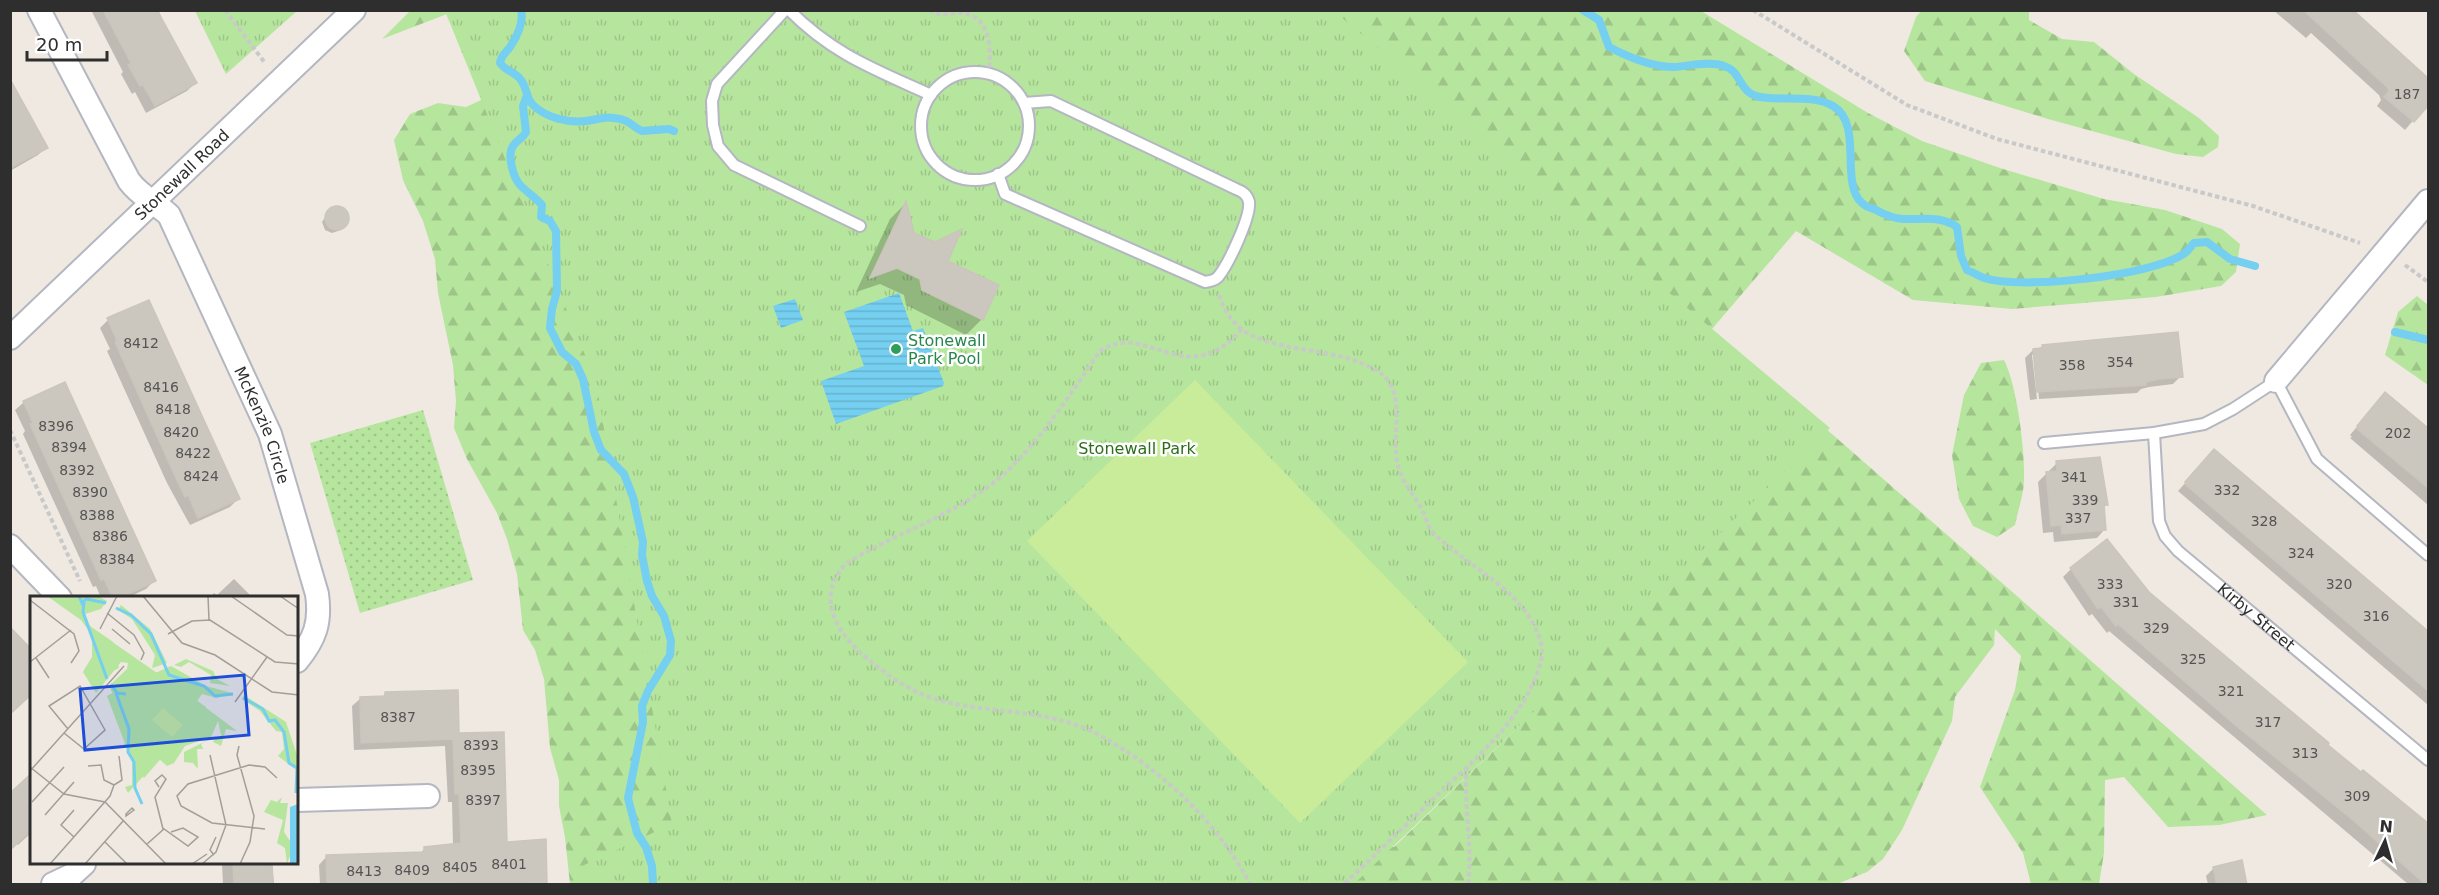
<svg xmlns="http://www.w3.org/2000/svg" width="2439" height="895" font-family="'DejaVu Sans',sans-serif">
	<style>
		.forest { fill: url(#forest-firs) }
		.park { fill: url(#park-tufts) }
		.garden { fill: url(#garden-dots) }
		.pitch { fill: #c9ec9a }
		.water { fill: url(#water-rules) }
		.shadow { fill: #0003 }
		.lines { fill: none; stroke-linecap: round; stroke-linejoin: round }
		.stream { stroke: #75cff0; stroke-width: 8 }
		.building { fill: #cbc7bf; stroke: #cbc5ba; stroke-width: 1.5 }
		.service-casing { stroke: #b4b7c1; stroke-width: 14 }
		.minor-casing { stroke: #b4b7c1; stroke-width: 26 }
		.path { stroke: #c9c9c9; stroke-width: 4; stroke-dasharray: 4.5 3; stroke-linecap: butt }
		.service { stroke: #fff; stroke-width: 10 }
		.minor { stroke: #fff; stroke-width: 22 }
		.leisure-dot { fill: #2e9e5b; stroke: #fff; stroke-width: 2 }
		.labels { text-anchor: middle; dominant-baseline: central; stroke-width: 5; stroke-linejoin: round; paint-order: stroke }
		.number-label { font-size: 14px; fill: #555452 }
		.street-label { font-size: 16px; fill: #2e2e2e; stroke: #fff }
		.leisure-label { font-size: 16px; fill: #27864d; stroke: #fff; text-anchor: start }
		.park-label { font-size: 16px; fill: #2c6e1b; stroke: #fff }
		.inset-river { fill: none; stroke: #75cff0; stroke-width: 3 }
		.inset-road { fill: none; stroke: #a29e99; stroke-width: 1.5 }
		.view { fill: #1d4ed8; fill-opacity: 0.15; stroke: #1d4ed8; stroke-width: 3 }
		.inset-edge { fill: none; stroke: #2e2e2e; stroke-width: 3 }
	</style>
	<defs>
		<pattern id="forest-firs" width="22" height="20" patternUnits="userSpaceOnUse" patternTransform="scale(1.5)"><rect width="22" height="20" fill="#b6e59e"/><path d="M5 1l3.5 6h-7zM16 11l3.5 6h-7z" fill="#9dc588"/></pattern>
		<pattern id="park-tufts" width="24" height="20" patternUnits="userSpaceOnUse" patternTransform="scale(1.5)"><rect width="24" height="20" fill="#b6e59e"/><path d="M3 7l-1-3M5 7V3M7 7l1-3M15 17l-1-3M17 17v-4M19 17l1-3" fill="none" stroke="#9dc588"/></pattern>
		<pattern id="garden-dots" width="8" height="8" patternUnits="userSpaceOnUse" patternTransform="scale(1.5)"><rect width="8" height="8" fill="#b6e59e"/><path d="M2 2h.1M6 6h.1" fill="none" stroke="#9dc588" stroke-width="1.8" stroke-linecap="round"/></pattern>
		<pattern id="water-rules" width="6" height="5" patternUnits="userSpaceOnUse" patternTransform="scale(1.5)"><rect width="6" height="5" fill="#75cff0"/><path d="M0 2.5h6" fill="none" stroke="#66b2ce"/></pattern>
	</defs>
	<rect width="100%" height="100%" fill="#efe9e1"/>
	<g class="forest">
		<polygon points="410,11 455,11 382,39"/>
		<polygon points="853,11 1701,11 1868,113 1922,141 2003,169 2104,199 2165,210 2222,229 2240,244 2236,272 2221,286 2156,297 2012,309 1913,300 1796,231 1712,329 2267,815 2219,825 2168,827 2124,777 2105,780 2104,853 2099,884 2031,884 2023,853 1980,787 2015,690 2021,656 1995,629 1994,645 1955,697 1952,721 1902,830 1883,859 1867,872 1837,884 570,884 565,837 559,806 559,780 550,748 544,679 535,650 523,630 517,574 507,539 497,513 467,459 454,428 456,401 453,365 438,293 435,259 423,221 403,180 394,140 410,114 438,103 466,107 490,96 1379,847 1394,847 1520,725 1541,691"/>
		<polygon points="1921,11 2029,11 2029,20 2062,39 2094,42 2134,74 2199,118 2219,136 2218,147 2203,157 2176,154 2048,119 1925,81 1904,51 1916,17"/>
		<polygon points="2417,296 2428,305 2428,385 2385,355 2398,312"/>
		<path d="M2004,360c13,25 21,90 20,119 0,15 -6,31 -9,46l-18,12 -24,-11 -14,-27 -7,-44 12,-60 17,-32z"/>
	</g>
	<g class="park">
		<polygon points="195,11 297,11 226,74"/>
		<polygon points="445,11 1334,11 1830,428 1354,884 593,884 584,865 672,824 596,382"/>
	</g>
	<polygon class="garden" points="423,410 473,580 360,613 310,443"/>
	<polygon class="pitch" points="1195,380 1468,662 1300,823 1027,541"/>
	<g class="water">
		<polygon points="899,293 913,331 923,328 944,383 943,386 836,424 821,381 864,366 844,312"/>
		<polygon points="795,299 803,320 781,328 773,306"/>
	</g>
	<g class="shadow">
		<polygon points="91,10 158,10 162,18 160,20 195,83 187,91 146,113 135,92 132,94 121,74 123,72"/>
		<polygon points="2273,10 2341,10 2356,15 2428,79 2428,103 2405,130 2377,106 2381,100 2379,95 2311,33 2306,38"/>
		<polygon points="10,81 46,147 38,155 10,171"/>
		<polygon points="905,204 913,234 946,262 982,319 966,335 906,305 904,295 880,284 856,292 890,219"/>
		<polygon points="338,207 345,210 348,218 341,230 332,233 325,230 322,222 330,209"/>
		<polygon points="108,320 238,499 230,507 190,525 167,483 107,351 110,349 100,328"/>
		<polygon points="2042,347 2181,376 2173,384 2149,387 2141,389 2137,393 2039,399 2035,353 2032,355 2037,399 2030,400 2025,358 2033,350"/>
		<polygon points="2385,394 2428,431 2428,505 2350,438 2352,437 2350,435"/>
		<polygon points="24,402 154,581 146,589 127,598 101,598 96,586 93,587 23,434 25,431 15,410"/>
		<polygon points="2214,451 2428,632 2428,705 2178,491"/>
		<polygon points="2057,463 2106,505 2103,508 2105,529 2097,538 2054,542 2053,532 2043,533 2038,482"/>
		<polygon points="2071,569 2148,593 2361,774 2363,772 2428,827 2428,884 2408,884 2109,631 2107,633 2092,614 2089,616 2063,577"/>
		<polygon points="234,579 253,598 209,598 214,593 217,595"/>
		<polygon points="385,694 458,735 506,843 546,884 320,884 319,865 327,856 420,854 424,849 453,845 452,802 448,802 445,746 354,750 352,706 361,698 382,697"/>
		<polygon points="32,774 32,832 18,845 16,843"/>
		<polygon points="222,864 272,864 274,884 223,884"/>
		<polygon points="2214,868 2246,884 2208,884 2206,876"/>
	</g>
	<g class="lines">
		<g class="stream">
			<path d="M521,10c3,12 -4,27 -11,37 -4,6 -9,8 -10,16 5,8 16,9 21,17 6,8 5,18 12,25 13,13 36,18 53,16 10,-1 18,-5 28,-3 18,2 16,8 28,13l27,-2 5,2"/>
			<path d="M1583,10l16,10 10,27c19,10 43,20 65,20 15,-1 36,-6 50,-1 18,5 14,27 36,31 23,4 53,-3 73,9 31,18 6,77 29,97 3,3 8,5 12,6 9,5 19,10 30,10 19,1 36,-4 53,8l4,29 6,14c6,2 11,6 17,8 38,12 169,-2 201,-25 3,-2 6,-7 9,-10l13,-1 23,17 25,7"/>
			<path d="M527,95l-4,11 3,26c-3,6 -9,8 -13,14 -6,9 0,32 8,40 7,7 14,11 21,19l-1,12 9,4 6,10 1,60 -5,18 -2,19 12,24 14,12 7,15 11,53 7,18 23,24 9,23 10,45 -1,13 5,26 5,15 12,20 7,25 -1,14 -22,36 -6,15 1,16 -15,76 9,35 9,14 6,19 1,18"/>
			<polyline points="2395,332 2428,340"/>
		</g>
	</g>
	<g class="building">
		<polygon points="103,10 157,10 197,83 155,106 143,85 140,86 128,65 131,63"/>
		<polygon points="2303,10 2353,10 2428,78 2428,106 2414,122 2384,97 2389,91 2387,87"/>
		<polygon points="10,79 48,148 10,168"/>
		<polygon points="906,201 914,233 935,242 962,229 948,261 999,285 983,320 922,290 920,279 897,268 870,278"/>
		<circle cx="337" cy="218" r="12"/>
		<polygon points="149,300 240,499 198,518 188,495 185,497 174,474 115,342 117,341 107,318"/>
		<polygon points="2178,332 2183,377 2159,379 2146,382 2146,385 2037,392 2033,349 2042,348 2042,345"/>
		<polygon points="65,382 156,581 120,598 113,598 104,579 101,580 30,424 33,423 23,401"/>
		<polygon points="2385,392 2428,428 2428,488 2357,429 2359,428 2357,426"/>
		<polygon points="2214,449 2428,631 2428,691 2186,485 2185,482"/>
		<polygon points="2100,457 2108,505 2104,505 2106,530 2062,534 2061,525 2051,526 2046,472 2057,471 2056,461"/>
		<polygon points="2107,539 2149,592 2329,743 2328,745 2361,772 2363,770 2428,823 2428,885 2426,885 2353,820 2234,724 2118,624 2116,626 2101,607 2098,609 2070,568"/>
		<polygon points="10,627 32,650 32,694 10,714"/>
		<polygon points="458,690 459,733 504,732 507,842 546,839 547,885 522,885 522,883 327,885 326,855 424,852 424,847 461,843 459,794 455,794 453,739 361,743 360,697 385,696 385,692"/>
		<polygon points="32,773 32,830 10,850 10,793"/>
		<polygon points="2242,860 2247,885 2217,885 2213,867"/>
		<polygon points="233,864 272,864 273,885 234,885"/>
	</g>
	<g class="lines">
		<defs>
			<g id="service">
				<polyline points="785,10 717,84 712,101 713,125 718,146 734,165 860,226"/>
				<path d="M789,10c45,45 85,59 142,85"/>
				<circle cx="975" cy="126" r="54"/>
				<path d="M998,174l7,20 200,88c5,-1 9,-1 13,-5 10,-12 33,-60 31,-75 -2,-8 -6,-10 -13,-13l-185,-88 -27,2"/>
				<polyline points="2044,443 2154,433"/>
				<path id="s1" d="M2428,555l-111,-96 -41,-78 -43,28 -29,15 -50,9 5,88 6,15 13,15 250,209"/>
			</g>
			<g id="minor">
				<path id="s2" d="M39,10l90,171c11,15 27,22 40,34l101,219 47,160c4,29 -2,45 -20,67"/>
				<path id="s3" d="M10,338l344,-328"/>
				<polyline points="2276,381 2428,201"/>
				<polyline points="10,546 60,598"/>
				<polyline points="297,800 428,796"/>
				<polyline points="53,884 72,875 84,864"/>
			</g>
		</defs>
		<use href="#service" class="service-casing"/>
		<use href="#minor" class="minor-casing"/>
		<g class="path">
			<polyline points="225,10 265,63"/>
			<path d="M929,10c14,8 17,2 32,3 31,2 30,38 28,61"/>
			<polyline points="1753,10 1907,105 1997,139 2253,206 2360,243"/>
			<polyline points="2405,265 2428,282"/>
			<path d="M1219,295c4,10 8,20 16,28 28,30 90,23 128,41 9,4 17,7 23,14 17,19 8,52 10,75 1,22 13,35 24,53 5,8 7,17 11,25 30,30 77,52 99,87 7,12 15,29 11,43 -15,57 -67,99 -108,138 -30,29 -59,57 -89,85"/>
			<path d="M1242,329c-57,65 -95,-10 -142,22 -32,46 -69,106 -115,138 -43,31 -94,46 -138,74 -17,16 -21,37 -11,58 8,18 23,31 39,44 19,15 42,30 67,36 52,13 111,8 159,35 60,33 118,88 149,148"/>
			<polyline points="10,430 80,581"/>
			<path d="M1467,767c-4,39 6,78 1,117"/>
		</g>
		<use href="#service" class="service"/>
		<use href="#minor" class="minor"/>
	</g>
	<circle class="leisure-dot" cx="896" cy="349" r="6"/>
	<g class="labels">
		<g class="number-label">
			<text x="2407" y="94">187</text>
			<text x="141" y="343">8412</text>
			<text x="2120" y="362">354</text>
			<text x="2072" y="365">358</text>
			<text x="161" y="387">8416</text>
			<text x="173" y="409">8418</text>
			<text x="56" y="426">8396</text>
			<text x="181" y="432">8420</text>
			<text x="2398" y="433">202</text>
			<text x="69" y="447">8394</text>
			<text x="193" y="453">8422</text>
			<text x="77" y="470">8392</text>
			<text x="201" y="476">8424</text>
			<text x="2074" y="477">341</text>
			<text x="2227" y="490">332</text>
			<text x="90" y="492">8390</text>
			<text x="2085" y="500">339</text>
			<text x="97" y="515">8388</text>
			<text x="2078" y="518">337</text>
			<text x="2264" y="521">328</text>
			<text x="110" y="536">8386</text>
			<text x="2301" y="553">324</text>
			<text x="117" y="559">8384</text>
			<text x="2110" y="584">333</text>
			<text x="2339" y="584">320</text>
			<text x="2126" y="602">331</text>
			<text x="2376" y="616">316</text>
			<text x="2156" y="628">329</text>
			<text x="2193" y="659">325</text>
			<text x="2231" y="691">321</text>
			<text x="398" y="717">8387</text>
			<text x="2268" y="722">317</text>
			<text x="481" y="745">8393</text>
			<text x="2305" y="753">313</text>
			<text x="478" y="770">8395</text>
			<text x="2357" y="796">309</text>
			<text x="483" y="800">8397</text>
			<text x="509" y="864">8401</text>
			<text x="460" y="867">8405</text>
			<text x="412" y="870">8409</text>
			<text x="364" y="871">8413</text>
		</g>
		<g class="street-label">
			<text stroke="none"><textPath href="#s3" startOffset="237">Stonewall Road</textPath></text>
			<text stroke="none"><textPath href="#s2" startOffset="476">McKenzie Circle</textPath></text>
			<text stroke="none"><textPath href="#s1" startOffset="596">Kirby Street</textPath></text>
		</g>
		<g class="leisure-label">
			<text x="908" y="340">Stonewall<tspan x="908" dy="18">Park Pool</tspan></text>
		</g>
		<g class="park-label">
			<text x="1137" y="448">Stonewall Park</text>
		</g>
	</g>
	<g transform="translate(30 596)">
		<rect width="268" height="268" fill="#efe9e1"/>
		<path d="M17,0h51l9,5 -6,8 -16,5 5,12 23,16 6,26 -28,14 -7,-12 8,-13v-22l-11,-15zM91,9l29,24 17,34 -15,5 3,-13 -23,-36 -14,-9zM156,63l27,12 4,8 13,7 -20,-3 1,-8 -22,-13 -8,5 -7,-2zM141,70l35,20 26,7 -15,5 -15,-4 -5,7 40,30 -11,-2 -5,17 -8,-4 2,-4 7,1 -4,-18 -7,16 -26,9 -11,17 -7,3 -8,-7 -31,34 -3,-6 7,-2v-23l-25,-66 9,-5 63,47 9,-13 -53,-43zM214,99l42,27 12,36v13l-20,-15 6,-7 -2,-17 -6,-1 -16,-20 -18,-12zM180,143l-9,5 2,5h-6l1,20 -5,-6 -9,-1v-10zM252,201l-2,6h8l-4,29 6,9 1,12 -4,11 -2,-16 -8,-5 6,-23 -19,-8 7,-12 6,2z" fill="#b6e59e"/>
		<path d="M68,36l108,75 -62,71 -20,-34 6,-3 -8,-29 -13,-26 18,-17 1,-6 -7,-1 -25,31 -13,-21 10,-15z" fill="#b6e59e"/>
		<path d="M133,112l20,17 -11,12 -20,-17z" fill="#c9ec9a"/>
		<path d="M268,208v60h-8v-57z" fill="#75cff0"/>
		<path class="inset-river" d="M49,0l3,7 4,-4 20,4M54,6l-1,10 24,67M86,12l15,7 20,19 18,41 35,11 11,10 18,-2M81,88l6,9 9,1M86,97l13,36 -1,23 6,10 1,26 7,16M213,102l20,11 6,12 6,-1 9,12 5,31 8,5 -1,25"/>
		<path class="inset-road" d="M113,0l39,47 33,12 57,37 27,3M178,0l1,24M201,0l56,39 12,1M250,0l19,13M0,4l44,34 5,17 -8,12M77,17l27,22 10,18 -3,7M70,33l17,-33M82,33l18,15M138,38l24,-13 18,-1 65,42 24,2M6,62l13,20M0,66l41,-32M205,106l32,-45M34,137l20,16 21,-19 -25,-44 -31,20 19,23M209,150l-2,9 17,61 -4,26 -10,22M58,170l13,-1 3,15 10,5M0,171l34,27 41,8 61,62M0,175l94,-105M84,189l8,-5 -3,-24M129,191l-4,-6 7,-6 4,4 -11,18 8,32M2,206l32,-35M102,212l2,2 -8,6v-2zM15,219l29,-33M235,233l-53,-6 -31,-17 -4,-10 11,-12 61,-19 16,2 12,11M44,241l-13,-12 13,-15M75,246l22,22M117,248l17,-15 24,17 10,-9 -15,-9 -12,4M184,259l-4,-5 6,-13M20,268l60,-68 4,-11M55,268l39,-44M162,268l15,-10M172,268l14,-12 10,-27 -16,-70"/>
		<path class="view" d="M214,79l5,60 -164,15 -5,-61z"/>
		<rect width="268" height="268" class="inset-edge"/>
	</g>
	<rect width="2439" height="895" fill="none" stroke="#2e2e2e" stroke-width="24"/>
	<g transform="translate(2385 841) rotate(5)" stroke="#ffffff" stroke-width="4.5" paint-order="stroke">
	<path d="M0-4.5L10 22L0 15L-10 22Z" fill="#2e2e2e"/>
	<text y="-9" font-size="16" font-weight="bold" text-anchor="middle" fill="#2e2e2e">N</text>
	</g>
	<path d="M27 51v9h80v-9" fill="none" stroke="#2e2e2e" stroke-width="3"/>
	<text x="36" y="51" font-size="18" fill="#2e2e2e" stroke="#ffffff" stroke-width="4.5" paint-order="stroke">20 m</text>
</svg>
